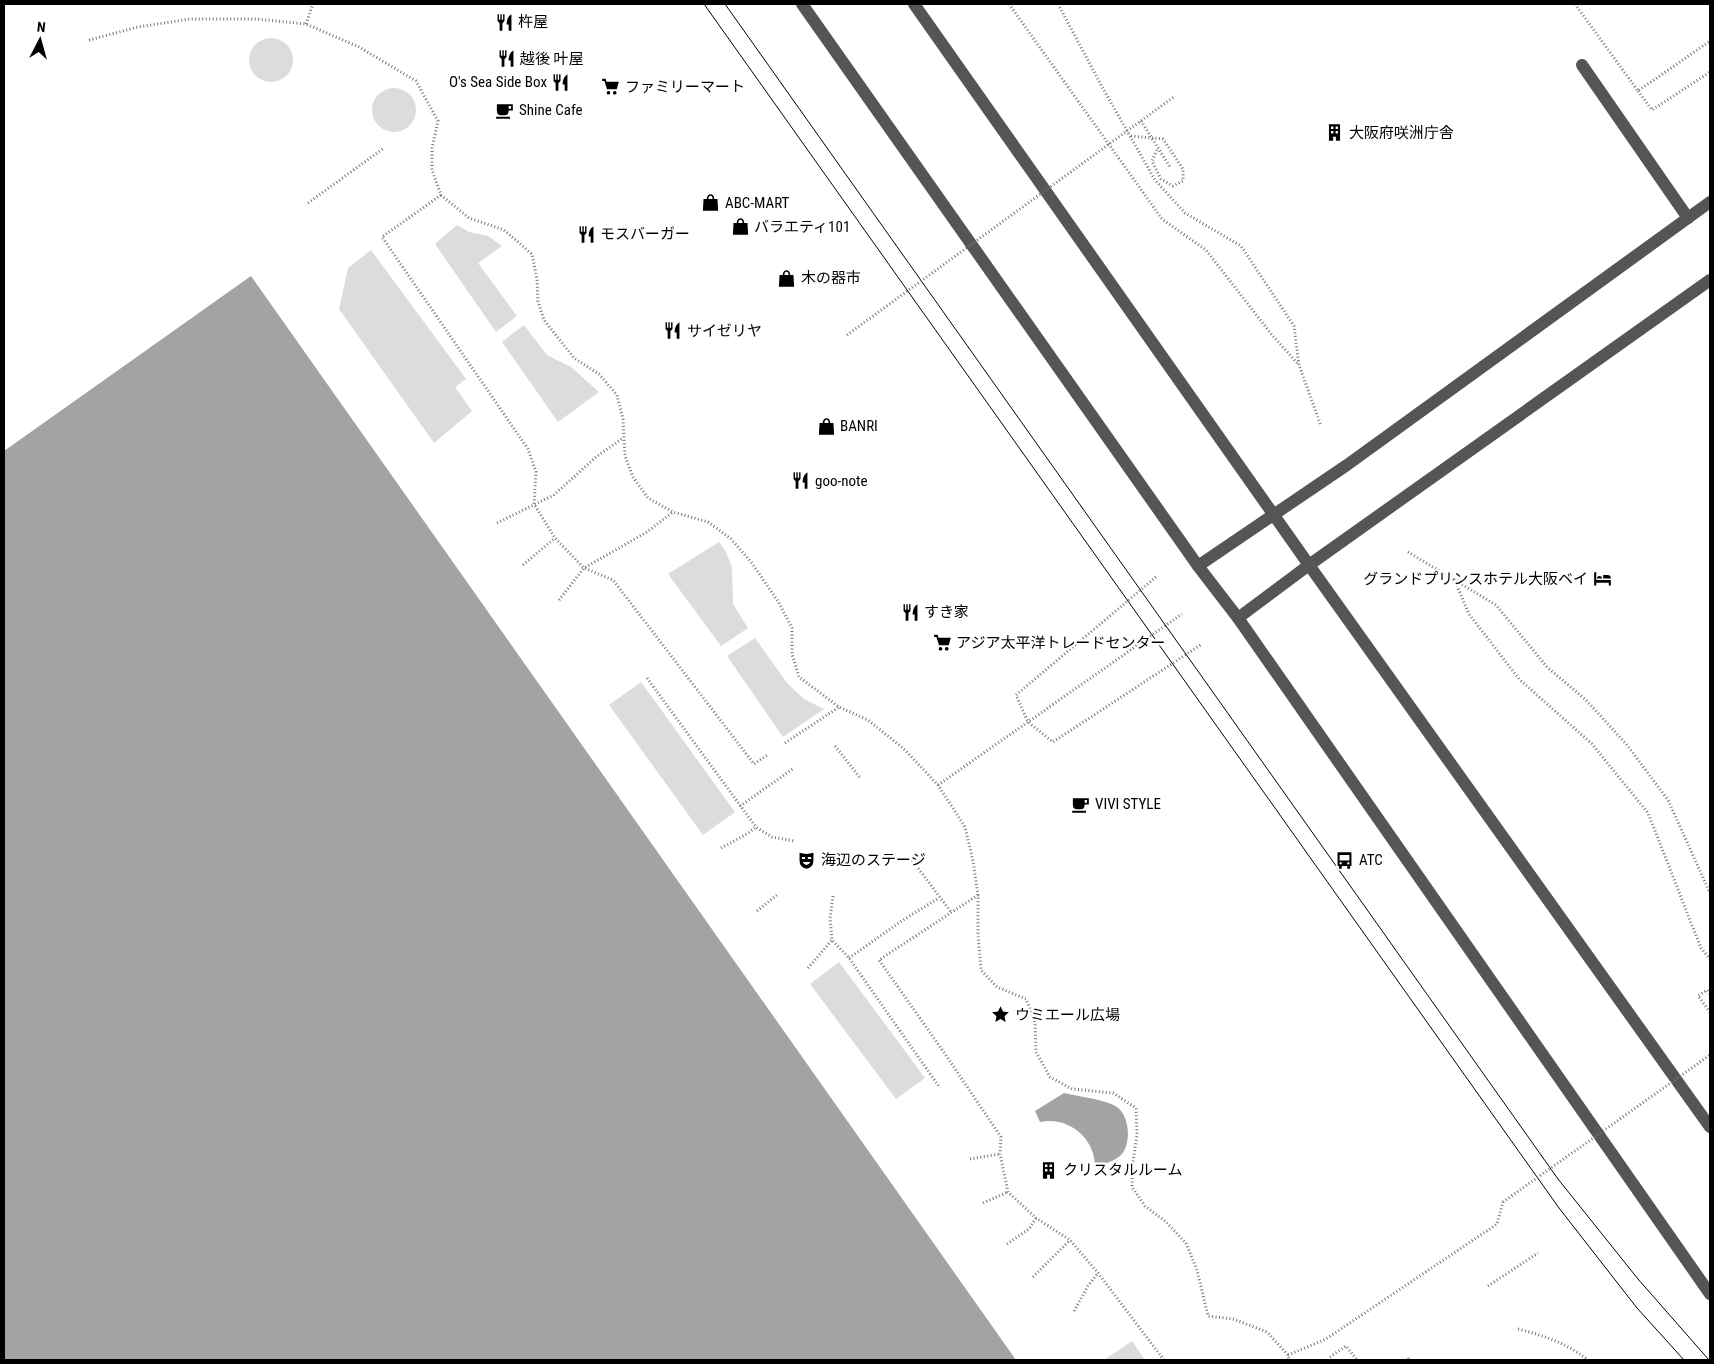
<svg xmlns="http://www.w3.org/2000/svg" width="1714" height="1364" font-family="'Roboto Condensed','Noto Sans JP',sans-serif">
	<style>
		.green { fill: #dcdcdc }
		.water { fill: #a3a3a3 }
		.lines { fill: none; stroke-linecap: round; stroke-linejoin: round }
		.path { stroke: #777; stroke-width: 3; stroke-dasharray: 1 2.5; stroke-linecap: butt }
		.minor { stroke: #555; stroke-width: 12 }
		.tram { stroke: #000; stroke-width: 1 }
		.path-bridge { stroke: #777; stroke-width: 3; stroke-dasharray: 1 2.5; stroke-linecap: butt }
		.labels { text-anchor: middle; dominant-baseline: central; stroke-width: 4.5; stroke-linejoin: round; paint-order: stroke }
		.poi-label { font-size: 15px; fill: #000; stroke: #fff; text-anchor: start }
	</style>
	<rect width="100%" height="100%" fill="#fff"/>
	<g class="green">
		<circle cx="271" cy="60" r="22"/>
		<circle cx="394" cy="110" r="22"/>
		<polygon points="457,225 469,232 488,236 502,246 478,263 517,316 496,332 435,244"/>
		<polygon points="371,250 466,379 455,387 472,411 434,443 339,309 348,268"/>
		<polygon points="524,325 547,355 571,367 599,392 558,422 502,342"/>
		<polygon points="719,542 725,550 732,567 733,604 748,628 721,646 668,574"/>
		<polygon points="755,638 787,683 804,699 824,709 783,737 727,656"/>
		<polygon points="641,682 735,812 703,835 609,705"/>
		<polygon points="839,962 925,1078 896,1099 810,984"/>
		<polygon points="1132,1341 1145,1360 1104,1360"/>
	</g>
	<g class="water">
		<polygon points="251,276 1016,1360 4,1360 4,451"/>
		<path d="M1064,1093c13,3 43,7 53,14 13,9 15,39 3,49 -6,5 -17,8 -25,12 1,-29 -26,-52 -55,-46l-5,-11z"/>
	</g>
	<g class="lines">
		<g class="path">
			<polyline points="1009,4 1162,219 1206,250 1272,335 1299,365"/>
			<polyline points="1058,4 1101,85 1155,180 1185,213 1241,246 1294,326 1299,365 1321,426"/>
			<polyline points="1575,4 1638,91 1710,41"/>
			<polyline points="306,24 313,4"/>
			<polyline points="89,40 138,27 190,19 256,19 306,24 359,47 416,81 438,121 432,148 432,170 441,195 469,218 504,230 532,254 537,279 538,301 544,320 574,358 599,374 617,395 623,419 625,456 633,477 648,498 673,512 708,522 731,539 752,563 779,603 792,628 792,654 799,677 839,707 868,720 904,749 938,785 965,827 973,861 978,895 978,934 981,970 997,987 1026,999 1035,1022 1036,1052 1050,1077 1072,1089 1113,1093 1136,1108 1137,1135 1133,1162 1132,1187 1145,1206 1165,1221 1186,1243 1197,1270 1208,1316 1233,1319 1267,1332 1288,1355 1289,1360"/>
			<polyline points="1638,91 1652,110 1710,72"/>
			<polyline points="1131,136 1163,139 1183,169 1183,181 1173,186 1161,179 1152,161 1158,148"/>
			<polyline points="441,195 382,237 528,449 536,472 534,504 555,538 584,568 613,580 754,764 769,754"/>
			<polyline points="308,203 384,148"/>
			<polyline points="497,523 554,495 596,457 623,438"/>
			<polyline points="1408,552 1496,605 1547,667 1586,700 1627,745 1668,800 1710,893"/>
			<polyline points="523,565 555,538"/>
			<polyline points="1156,577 1016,695 1028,722 1053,742 1202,644"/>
			<polyline points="1454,579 1469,614 1519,679 1592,744 1648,813 1701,948 1710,959"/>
			<polyline points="559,600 584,568 647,532 673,512"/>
			<polyline points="647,678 756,827 772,837 794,841"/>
			<polyline points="785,743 839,707"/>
			<polyline points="835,746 861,779"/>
			<polyline points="938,785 1182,614"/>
			<polyline points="740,806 794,768"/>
			<polyline points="721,848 747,834 756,827"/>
			<polyline points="912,860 951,912"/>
			<polyline points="978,895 879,960 943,1051 1001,1137 1000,1154 1008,1192 1036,1218 1070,1240 1098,1273 1164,1360"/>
			<polyline points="833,896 830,918 832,940 849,958 940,1088"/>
			<polyline points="757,911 777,895"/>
			<polyline points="849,958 903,920 939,898"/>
			<polyline points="808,968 832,940"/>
			<polyline points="1710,994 1707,990 1698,996 1710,1012"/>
			<polyline points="970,1159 1000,1154"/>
			<polyline points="983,1203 1008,1192"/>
			<polyline points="1007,1244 1029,1229 1036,1218"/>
			<polyline points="1033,1277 1070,1240"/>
			<polyline points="1488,1286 1538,1253"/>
			<polyline points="1074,1311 1088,1286 1098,1273"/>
			<path d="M1518,1329c27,7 48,14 70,31"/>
			<polyline points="1288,1355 1326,1339 1497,1224 1503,1202"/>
			<polyline points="1330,1357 1346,1346 1357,1360"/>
			<polyline points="1408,1358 1409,1360"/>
		</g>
		<g class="minor">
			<polyline points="802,4 1198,566 1238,618 1710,1294"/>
			<polyline points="914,4 1309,565 1710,1127"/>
			<polyline points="1582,65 1688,218"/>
			<polyline points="1198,566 1347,465 1710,202"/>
			<polyline points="1238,618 1309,565 1710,280"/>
		</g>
		<g class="tram">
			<polyline points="704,4 1559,1208 1637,1308 1684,1360"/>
			<polyline points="725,4 1558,1179 1638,1279 1709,1360"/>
		</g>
		<g class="path-bridge">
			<polyline points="1141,121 1170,167"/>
			<polyline points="847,335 1175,96"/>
			<polyline points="1503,1202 1710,1055"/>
		</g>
	</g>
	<defs>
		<symbol id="restaurant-bare" viewBox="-9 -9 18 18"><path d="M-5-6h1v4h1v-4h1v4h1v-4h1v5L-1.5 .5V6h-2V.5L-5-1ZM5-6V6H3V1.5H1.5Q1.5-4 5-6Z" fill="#000" stroke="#fff" stroke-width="2.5" paint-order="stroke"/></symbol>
		<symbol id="supermarket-bare" viewBox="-9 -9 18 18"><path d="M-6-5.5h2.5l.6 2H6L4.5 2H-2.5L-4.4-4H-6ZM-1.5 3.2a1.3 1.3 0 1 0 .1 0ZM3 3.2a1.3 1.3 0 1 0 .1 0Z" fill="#000" stroke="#fff" stroke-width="2.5" paint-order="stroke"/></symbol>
		<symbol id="cafe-bare" viewBox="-9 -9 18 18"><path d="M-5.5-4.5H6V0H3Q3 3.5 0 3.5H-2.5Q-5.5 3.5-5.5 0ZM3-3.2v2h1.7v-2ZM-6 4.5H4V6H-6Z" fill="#000" stroke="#fff" stroke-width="2.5" paint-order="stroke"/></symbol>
		<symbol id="building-bare" viewBox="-9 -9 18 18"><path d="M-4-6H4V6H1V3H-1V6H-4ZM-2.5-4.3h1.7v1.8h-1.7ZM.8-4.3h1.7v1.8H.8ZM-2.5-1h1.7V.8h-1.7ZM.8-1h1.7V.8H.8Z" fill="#000" stroke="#fff" stroke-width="2.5" paint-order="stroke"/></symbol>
		<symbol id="shop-bare" viewBox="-9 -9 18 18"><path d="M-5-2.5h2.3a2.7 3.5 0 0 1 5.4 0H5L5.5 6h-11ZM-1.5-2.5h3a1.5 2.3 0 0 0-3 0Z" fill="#000" stroke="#fff" stroke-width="2.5" paint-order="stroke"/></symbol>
		<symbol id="hotel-bare" viewBox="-9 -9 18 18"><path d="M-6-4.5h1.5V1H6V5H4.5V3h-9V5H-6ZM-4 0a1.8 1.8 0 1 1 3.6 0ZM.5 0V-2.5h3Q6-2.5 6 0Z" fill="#000" stroke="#fff" stroke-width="2.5" paint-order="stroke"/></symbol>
		<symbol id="theatre-bare" viewBox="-9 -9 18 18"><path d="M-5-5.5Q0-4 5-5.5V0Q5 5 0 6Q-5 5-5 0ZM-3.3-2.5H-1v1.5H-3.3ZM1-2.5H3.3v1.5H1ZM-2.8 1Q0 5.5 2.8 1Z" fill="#000" stroke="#fff" stroke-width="2.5" paint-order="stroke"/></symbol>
		<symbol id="bus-bare" viewBox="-9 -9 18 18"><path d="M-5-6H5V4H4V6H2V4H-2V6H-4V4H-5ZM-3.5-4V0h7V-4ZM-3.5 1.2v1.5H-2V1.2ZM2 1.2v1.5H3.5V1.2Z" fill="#000" stroke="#fff" stroke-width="2.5" paint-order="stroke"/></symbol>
		<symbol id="sight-bare" viewBox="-9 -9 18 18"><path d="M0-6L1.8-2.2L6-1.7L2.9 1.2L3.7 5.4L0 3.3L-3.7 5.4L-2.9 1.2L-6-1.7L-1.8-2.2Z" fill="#000" stroke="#fff" stroke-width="2.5" paint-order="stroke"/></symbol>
	</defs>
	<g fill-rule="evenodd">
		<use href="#restaurant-bare" x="492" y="10" width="25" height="25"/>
		<use href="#restaurant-bare" x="494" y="46" width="25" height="25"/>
		<use href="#restaurant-bare" x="548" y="70" width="25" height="25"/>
		<use href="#supermarket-bare" x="598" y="74" width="25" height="25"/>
		<use href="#cafe-bare" x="492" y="98" width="25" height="25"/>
		<use href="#building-bare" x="1322" y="120" width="25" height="25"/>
		<use href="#shop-bare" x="698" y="190" width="25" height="25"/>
		<use href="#shop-bare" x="728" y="214" width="25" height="25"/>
		<use href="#restaurant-bare" x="574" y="222" width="25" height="25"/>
		<use href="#shop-bare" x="774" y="266" width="25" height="25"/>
		<use href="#restaurant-bare" x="660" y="318" width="25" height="25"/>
		<use href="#shop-bare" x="814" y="414" width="25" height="25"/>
		<use href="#restaurant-bare" x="788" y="468" width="25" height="25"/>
		<use href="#hotel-bare" x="1590" y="566" width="25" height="25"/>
		<use href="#restaurant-bare" x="898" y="600" width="25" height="25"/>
		<use href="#supermarket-bare" x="930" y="630" width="25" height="25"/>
		<use href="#cafe-bare" x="1068" y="792" width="25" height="25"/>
		<use href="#theatre-bare" x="794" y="848" width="25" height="25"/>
		<use href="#bus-bare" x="1332" y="848" width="25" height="25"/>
		<use href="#sight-bare" x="988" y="1002" width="25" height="25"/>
		<use href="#building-bare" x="1036" y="1158" width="25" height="25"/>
	</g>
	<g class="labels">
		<g class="poi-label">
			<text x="518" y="22">杵屋</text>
			<text x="520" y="59">越後 叶屋</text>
			<text x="547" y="82" text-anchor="end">O's Sea Side Box</text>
			<text x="625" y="87">ファミリーマート</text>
			<text x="519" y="110">Shine Cafe</text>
			<text x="1349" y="133">大阪府咲洲庁舎</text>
			<text x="725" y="203">ABC-MART</text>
			<text x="754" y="227">バラエティ101</text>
			<text x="600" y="234">モスバーガー</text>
			<text x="801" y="278">木の器市</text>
			<text x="687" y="331">サイゼリヤ</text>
			<text x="840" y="426">BANRI</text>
			<text x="815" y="481">goo-note</text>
			<text x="1588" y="579" text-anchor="end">グランドプリンスホテル大阪ベイ</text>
			<text x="924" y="612">すき家</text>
			<text x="956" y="643">アジア太平洋トレードセンター</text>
			<text x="1095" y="804">VIVI STYLE</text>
			<text x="821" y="860">海辺のステージ</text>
			<text x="1359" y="860">ATC</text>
			<text x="1015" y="1015">ウミエール広場</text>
			<text x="1063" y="1170">クリスタルルーム</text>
		</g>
	</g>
	<rect width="1714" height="1364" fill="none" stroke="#000000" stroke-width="10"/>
	<g transform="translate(40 40) rotate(6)" stroke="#ffffff" stroke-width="4" paint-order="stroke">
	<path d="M0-4L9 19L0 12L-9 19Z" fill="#000000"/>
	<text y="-8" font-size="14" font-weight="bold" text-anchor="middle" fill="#000000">N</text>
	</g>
</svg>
